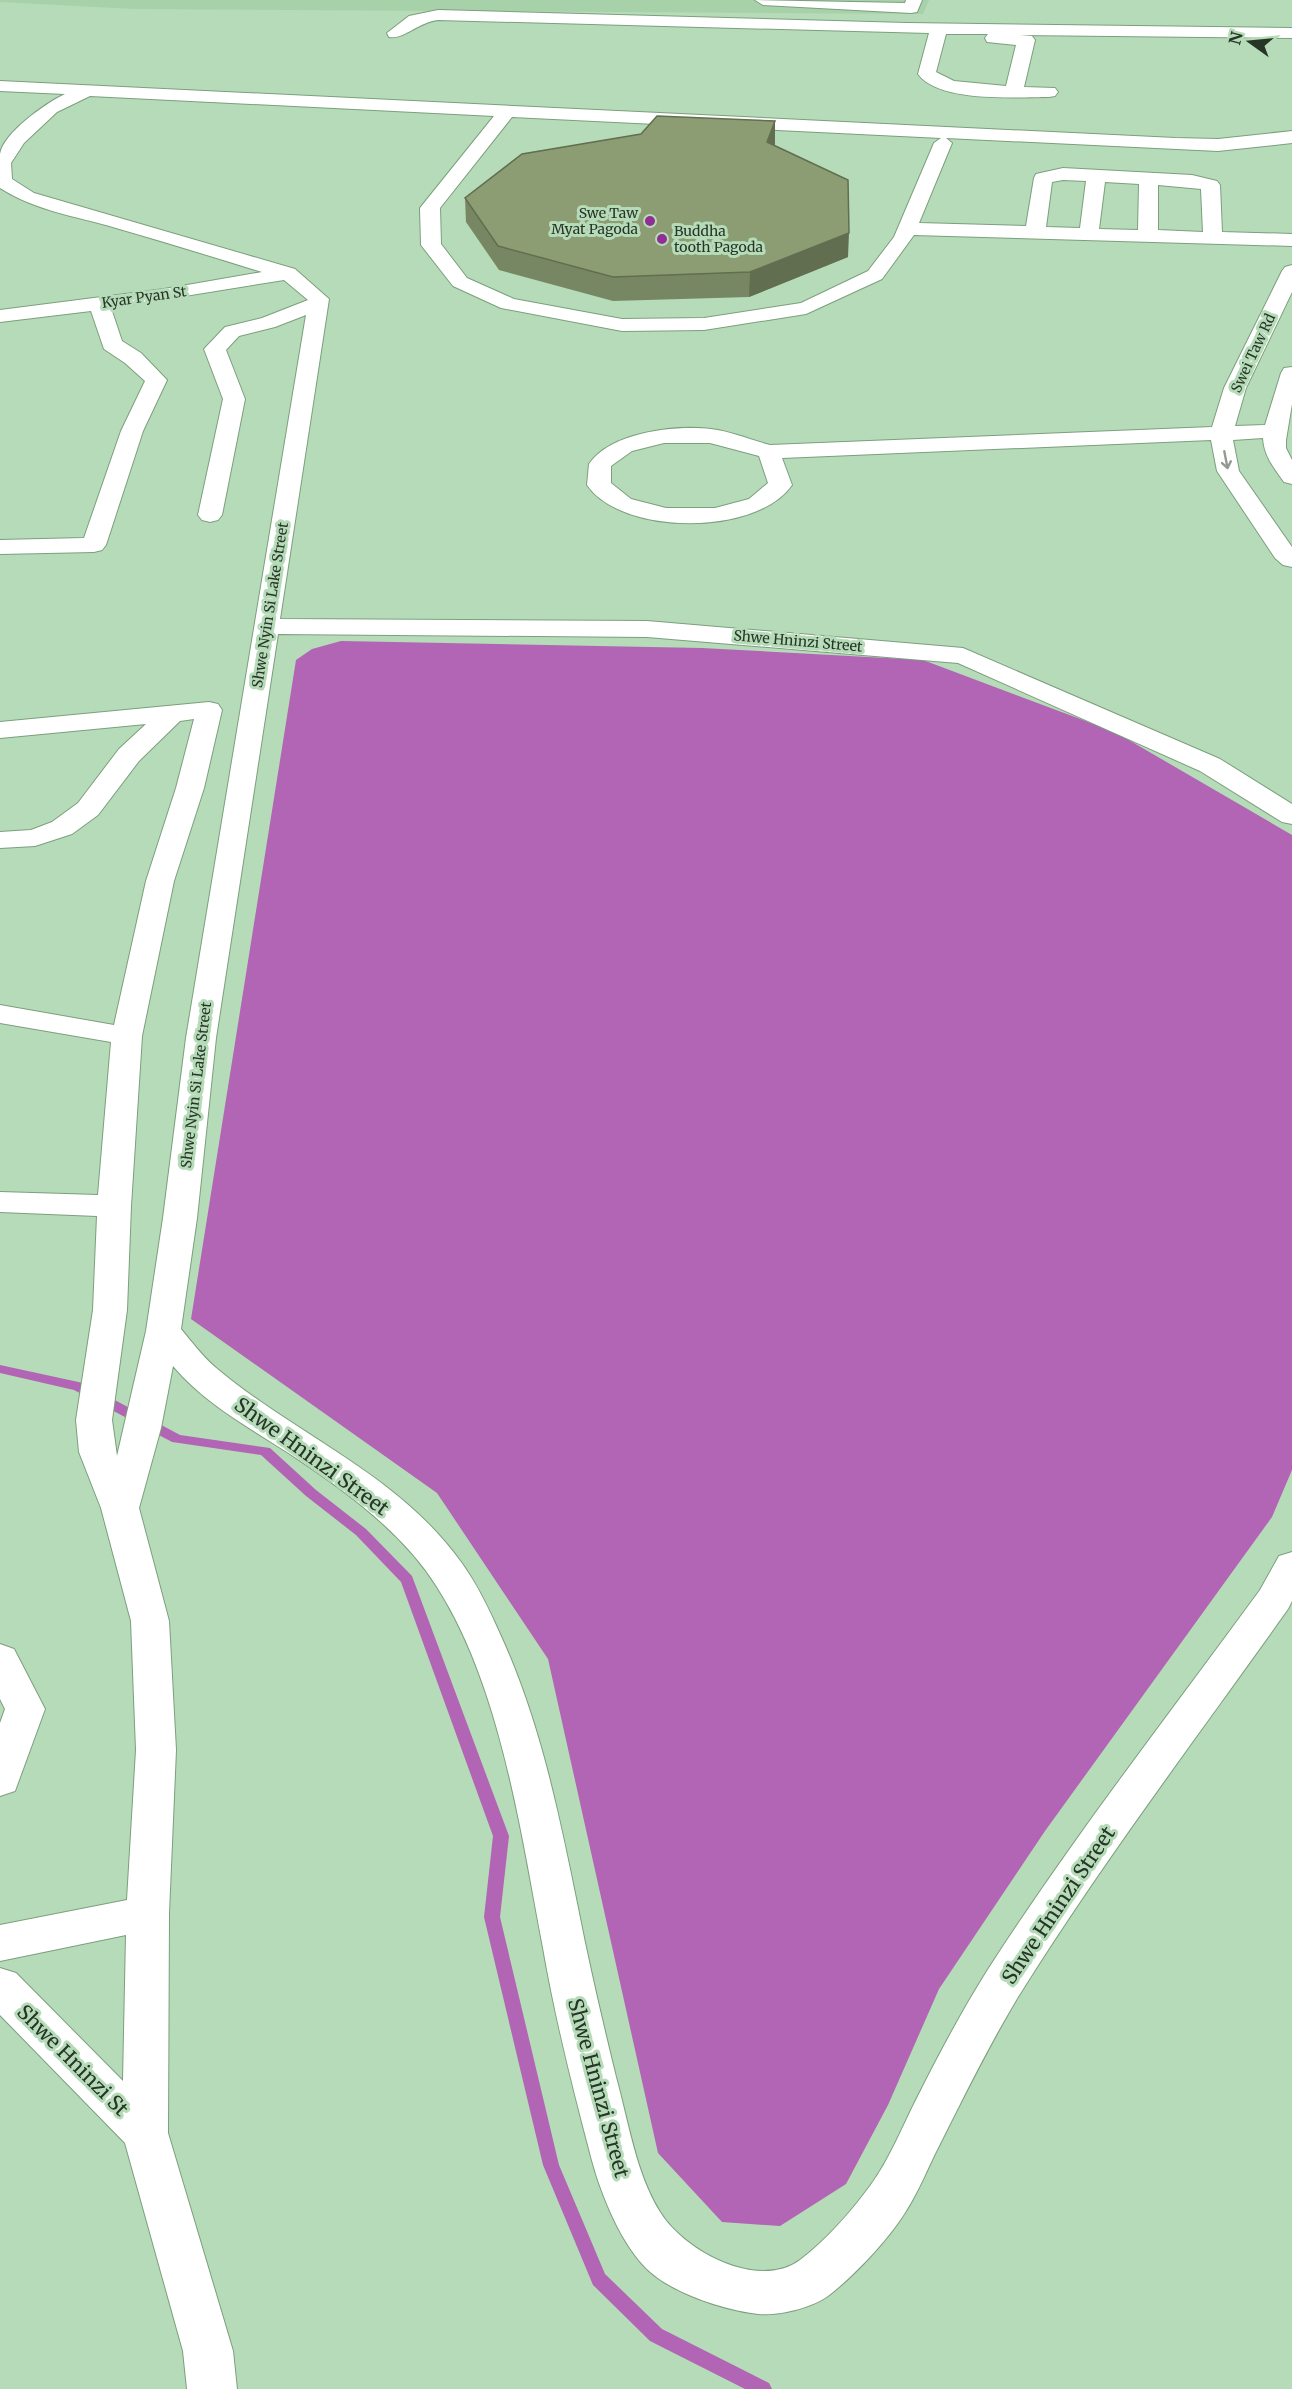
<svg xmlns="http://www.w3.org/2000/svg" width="1292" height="2389" font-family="Merriweather,serif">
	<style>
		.built { fill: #a7d1a9 }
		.water { fill: #b165b4 }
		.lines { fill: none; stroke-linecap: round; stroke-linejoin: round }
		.stream { fill: #b165b4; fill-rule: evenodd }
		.minor-casing { stroke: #7c9f7d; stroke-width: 2 }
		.minor { fill: #fff; fill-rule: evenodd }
		.wall { fill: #788763 }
		.shaded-wall { fill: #626e50 }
		.building { fill: #8c9d73; stroke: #626e50; stroke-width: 1.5 }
		.oneway { stroke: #939a93 }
		.poi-dot { fill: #902e95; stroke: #b6dbb8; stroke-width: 2 }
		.labels { text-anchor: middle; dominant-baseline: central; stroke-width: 6; stroke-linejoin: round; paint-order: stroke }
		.far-poi-label { font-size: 14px; fill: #273527; stroke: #b6dbb8; text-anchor: end }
		.far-street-label { font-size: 14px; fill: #273527; stroke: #b6dbb8 }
		.near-street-label { font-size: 20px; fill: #273527; stroke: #b6dbb8 }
	</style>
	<rect width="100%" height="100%" fill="#b6dbb8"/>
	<polygon class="built" points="0,0 929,0 923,14 135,9 0,2"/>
	<polygon class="water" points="341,641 702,648 923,660 1115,732 1292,835 1292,1470 1272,1517 1045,1831 939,1989 888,2105 846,2184 780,2226 722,2222 658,2153 548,1659 437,1493 191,1319 296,660 312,649"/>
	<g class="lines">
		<polygon class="stream" points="0,1365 83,1383 180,1435 270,1448 316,1490 366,1529 412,1576 509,1836 500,1917 559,2165 605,2274 662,2329 769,2383 772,2389 745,2389 650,2341 593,2285 543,2165 484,1917 493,1836 401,1582 356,1535 306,1496 261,1455 172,1442 74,1390 0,1373"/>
		<defs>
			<g id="minor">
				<polygon points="755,0 905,3 906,0 922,0 917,12 911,13 763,5"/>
				<path d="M438,10l469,13 385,5v10l-272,-3 12,1 3,4 -11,47 31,1 3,4 -3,4 -6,1c-33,0 -110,6 -131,-23l11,-41 -491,-13c-19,2 -35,20 -49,17l-2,-4 22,-17zM946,34h42l-3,4 2,4 29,3 -10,41 -52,-5 -18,-9z"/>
				<path d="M0,81l1175,57 43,1 74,-8v12l-74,8 -272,-13 6,5 -33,80 107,3 8,-48 2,-4 27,-6 129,7 25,6 3,4 2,47 70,2v12l-378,-11 -32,44 -76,35 -102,16 -82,1 -121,-23 -48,-22 -32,-41 -1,-37 74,-92 -404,-20 -33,16 -33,31 -13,20 1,16 22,14 261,76 34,30 -49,320 367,2 316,27 257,111 72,45v20l-10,-2 -82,-51 -242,-108 -311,-26 -369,-3 -62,404 -19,180 -16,111c11,13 21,27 34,38 80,68 182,106 246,195 16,22 28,47 39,72 40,87 59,180 78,274 11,56 24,112 38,169 12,43 20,97 44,135 24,39 98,79 140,48 26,-20 51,-48 70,-74 20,-27 33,-61 48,-90 21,-42 44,-85 69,-125 84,-131 181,-255 273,-381l19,-34 13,-4v49l-4,8c-91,128 -187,255 -270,388 -29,48 -54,99 -79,149 -11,21 -20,45 -33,65 -17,28 -52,65 -78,85 -17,12 -49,20 -70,18 -35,-4 -90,-22 -114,-48 -26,-28 -45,-77 -54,-113 -18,-68 -35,-136 -47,-205 -22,-115 -42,-261 -106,-361 -34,-55 -93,-97 -147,-133 -40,-26 -85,-50 -117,-88l-12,62 -22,80 30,113 7,129 -7,163 -1,220 65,218 4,38h-50l-4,-38 -58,-208 -125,-128v-47l16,5 107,108 3,-146 -126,26v-36l127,-25 9,-150 -5,-129 -30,-113 -22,-56 -3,-32 17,-110 4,-94 -97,-4v-20l98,3 13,-153 -111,-19v-18l114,20 32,-144 30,-93 18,-69 -14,2 -41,40 -41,54 -26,19 -37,12 -35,2v-16l31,-2 21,-8 26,-19 41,-54 27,-25 -146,14v-16l209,-20 9,2 4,6 -18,78 -30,93 -32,155 -11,170 -4,104 -15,110 5,36 29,-125 17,-113 23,-180 120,-723 -31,12 -36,9 -13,14 19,49 -23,116 -4,5 -8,2 -8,-2 -4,-5 25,-116 -19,-50 21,-22 37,-9 46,-18 -24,-20 -173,28 11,33 19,12 26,27 -24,51 -37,114 -4,5 -8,2 -94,2v-14l84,-2 37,-107 24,-50 -20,-18 -21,-14 -13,-38 -91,11v-12l164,-21 98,-17c-49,-15 -97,-30 -146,-44 -40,-12 -80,-17 -116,-40 0,-11 0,-23 0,-34 3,-21 46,-51 65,-60l-65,-3zM512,117l429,21 -7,5 -40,94 -26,34 -67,32 -97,15 -82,1 -108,-20 -47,-21 -26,-34 -1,-36zM1063,180l23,1 -6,47 -34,-1 6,-45zM1105,182l34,2 -1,46 -39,-1zM1158,185l43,4 2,43 -45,-2z"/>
				<path d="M1292,265v27l-46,96 -11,38 30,-1 16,-52 3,-5 8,-1v37l-6,36v8l6,12v24l-8,-2c-10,-14 -20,-26 -21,-44l-30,2 6,31 53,76v20l-9,-2 -8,-7 -58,-87 -6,-31 -429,18 10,27c-35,51 -170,51 -205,0l2,-21c22,-32 86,-39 122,-35 19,2 40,11 59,16l442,-18 12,-39 58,-117 3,-4zM664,443h46l49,13 9,27 -19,16 -34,9h-49l-35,-9 -20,-16v-17l21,-15z"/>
				<polygon points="0,1644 14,1649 45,1709 15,1791 0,1796 0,1723 5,1709 0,1699"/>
			</g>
		</defs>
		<use href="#minor" class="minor-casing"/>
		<use href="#minor" class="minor"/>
	</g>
	<polygon class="wall" points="775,121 774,145 848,257 749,297 613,301 499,270 466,222 465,198 641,134"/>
	<g class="shaded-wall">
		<polygon points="775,121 775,144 767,165 767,142"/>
		<polygon points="849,233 848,257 749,297 750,272"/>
	</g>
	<polygon class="building" points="657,116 775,121 767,142 848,180 849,233 750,272 613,277 498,246 465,198 522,154 641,134"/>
	<defs><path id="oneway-shaft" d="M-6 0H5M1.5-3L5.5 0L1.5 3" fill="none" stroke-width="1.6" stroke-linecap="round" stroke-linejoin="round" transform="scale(1.5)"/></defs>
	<use class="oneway" href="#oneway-shaft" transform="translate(1226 460) rotate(79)"/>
	<g class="poi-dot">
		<circle cx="650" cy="221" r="6"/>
		<circle cx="662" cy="239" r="6"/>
	</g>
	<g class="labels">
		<g class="far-poi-label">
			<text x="638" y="213">Swe Taw<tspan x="638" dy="16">Myat Pagoda</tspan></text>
			<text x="674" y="231" text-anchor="start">Buddha<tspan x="674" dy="16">tooth Pagoda</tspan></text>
		</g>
		<g class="far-street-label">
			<text transform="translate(144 297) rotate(-8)">Kyar Pyan St</text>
			<text transform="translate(1253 353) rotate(-65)">Swei Taw Rd</text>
			<text transform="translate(270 605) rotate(-81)">Shwe Nyin Si Lake Street</text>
			<text transform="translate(798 641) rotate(5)">Shwe Hninzi Street</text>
			<text transform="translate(196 1085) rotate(-83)">Shwe Nyin Si Lake Street</text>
		</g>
		<g class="near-street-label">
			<text transform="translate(312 1456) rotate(36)">Shwe Hninzi Street</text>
			<text transform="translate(1058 1905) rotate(-56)">Shwe Hninzi Street</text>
			<text transform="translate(73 2060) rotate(45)">Shwe Hninzi St</text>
			<text transform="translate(599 2088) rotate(75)">Shwe Hninzi Street</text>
		</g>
	</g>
	<g transform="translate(1250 42) rotate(285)" stroke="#b6dbb8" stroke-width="4.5" paint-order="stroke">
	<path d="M0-4.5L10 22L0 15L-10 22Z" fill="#273527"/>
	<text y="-9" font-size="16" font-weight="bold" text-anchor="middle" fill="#273527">N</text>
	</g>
</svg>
